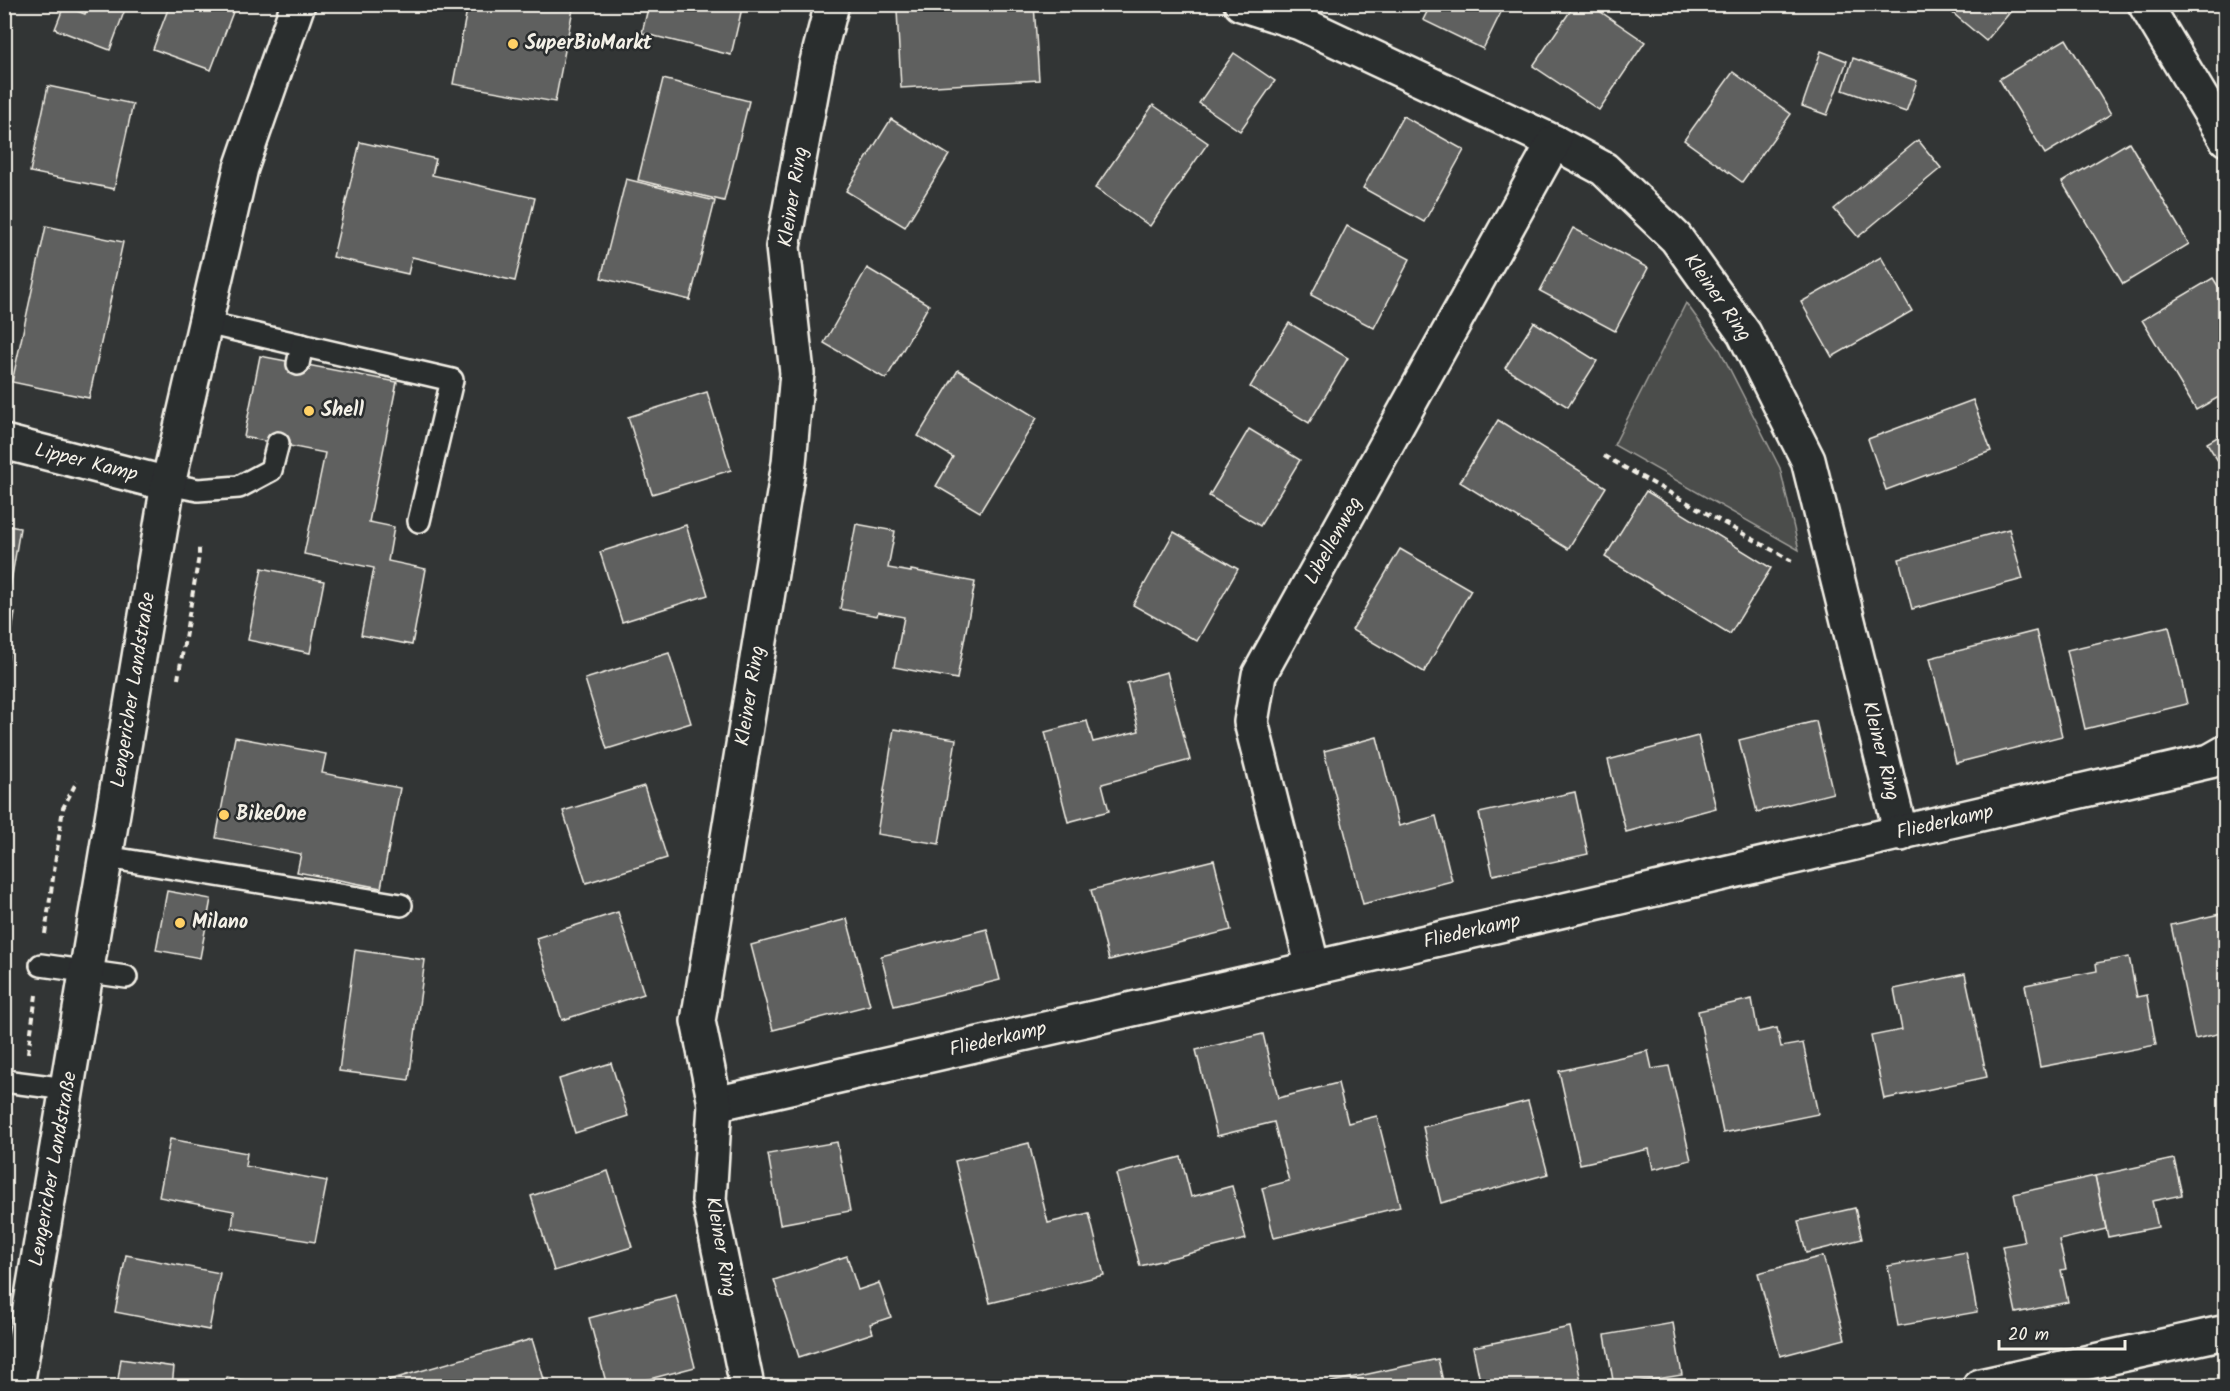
<svg xmlns="http://www.w3.org/2000/svg" width="2230" height="1391" font-family="Kalam,sans-serif">
	<style>
		.green { fill: #4b4d4c; stroke: #a09f9a; stroke-width: 1.5 }
		.building { fill: #5f605f; stroke: #f4f1e8; stroke-width: 1.5 }
		.lines { fill: none; stroke-linecap: round; stroke-linejoin: round }
		.service-casing { stroke: #f4f1e8; stroke-width: 26 }
		.minor-casing { stroke: #f4f1e8; stroke-width: 38 }
		.secondary-casing { stroke: #f4f1e8; stroke-width: 38 }
		.path { stroke: #f4f1e8; stroke-width: 4; stroke-dasharray: 6 4.5; stroke-linecap: butt }
		.service { stroke: #2a2d2e; stroke-width: 21 }
		.minor { stroke: #2a2d2e; stroke-width: 33 }
		.secondary { stroke: #2a2d2e; stroke-width: 33 }
		.poi-dot { fill: #ffd166; stroke: #2a2d2e; stroke-width: 2 }
		.labels { text-anchor: middle; dominant-baseline: central; stroke-width: 5; stroke-linejoin: round; paint-order: stroke }
		.poi-label { font-size: 20px; font-weight: bold; fill: #f4f1e8; stroke: #2a2d2e; text-anchor: start }
		.street-label { font-size: 20px; fill: #f4f1e8; stroke: #2a2d2e }
	</style>
	<rect width="100%" height="100%" fill="#323535"/>
	<filter id="ink" filterUnits="userSpaceOnUse"><feTurbulence type="fractalNoise" baseFrequency=".0167" numOctaves="2"/><feDisplacementMap in="SourceGraphic" scale="12" xChannelSelector="R" yChannelSelector="G"/><feConvolveMatrix kernelMatrix="1 2 1 2 8 2 1 2 1" color-interpolation-filters="sRGB"/></filter>
	<g filter="url(#ink)">
		<polygon class="green" points="1686,303 1720,350 1780,468 1799,550 1614,445"/>
		<g class="building">
			<polygon points="89,4 127,4 110,50 55,29 64,6 85,14"/>
			<polygon points="170,4 236,4 211,70 153,49"/>
			<polygon points="468,4 574,4 555,102 453,84"/>
			<polygon points="649,4 743,4 731,55 642,33"/>
			<polygon points="978,4 1034,4 1039,80 901,88 897,10"/>
			<polygon points="1431,4 1505,4 1483,49 1423,20"/>
			<polygon points="1575,4 1589,4 1645,42 1599,110 1533,66"/>
			<polygon points="1942,4 2017,4 1986,41"/>
			<polygon points="2066,39 2111,114 2045,154 1999,79"/>
			<polygon points="1821,51 1847,61 1827,115 1802,106"/>
			<polygon points="1234,53 1275,81 1240,131 1199,103"/>
			<polygon points="1853,58 1917,81 1906,112 1843,90"/>
			<polygon points="1733,72 1791,114 1742,182 1684,140"/>
			<polygon points="663,79 749,101 724,201 638,180"/>
			<polygon points="48,86 133,104 114,189 30,172"/>
			<polygon points="1153,105 1208,143 1150,226 1095,188"/>
			<polygon points="1403,116 1464,150 1424,222 1363,188"/>
			<polygon points="891,119 949,155 905,227 846,191"/>
			<polygon points="1918,140 1941,168 1858,237 1834,209"/>
			<polygon points="360,142 436,159 432,175 535,198 515,281 412,257 408,274 333,257"/>
			<polygon points="2129,142 2189,244 2123,284 2062,182"/>
			<polygon points="626,179 715,201 690,300 601,278"/>
			<polygon points="46,226 123,242 89,398 12,382"/>
			<polygon points="1347,226 1410,259 1374,328 1311,295"/>
			<polygon points="1573,228 1648,268 1615,331 1540,291"/>
			<polygon points="1881,257 1912,311 1832,357 1801,302"/>
			<polygon points="867,268 929,305 886,379 824,343"/>
			<polygon points="2213,278 2226,299 2226,393 2196,410 2142,320"/>
			<polygon points="1534,322 1597,361 1568,407 1505,368"/>
			<polygon points="1289,323 1348,358 1309,423 1250,387"/>
			<polygon points="260,356 397,382 369,522 394,527 388,561 426,569 412,645 361,635 374,568 304,554 325,453 244,437"/>
			<polygon points="958,370 1037,418 980,512 936,486 953,457 918,436"/>
			<polygon points="707,392 731,470 652,494 628,417"/>
			<polygon points="1973,400 1991,451 1886,490 1868,439"/>
			<polygon points="1498,420 1606,487 1568,549 1460,482"/>
			<polygon points="1249,429 1300,460 1260,526 1209,496"/>
			<polygon points="2226,432 2226,474 2207,443"/>
			<polygon points="1646,491 1771,568 1730,634 1605,557"/>
			<polygon points="856,524 895,531 888,568 911,572 911,570 975,582 957,679 894,667 904,617 878,612 877,616 840,609"/>
			<polygon points="4,525 20,528 6,612 15,613 6,670"/>
			<polygon points="686,525 708,595 622,622 600,552"/>
			<polygon points="2009,529 2023,579 1912,609 1899,559"/>
			<polygon points="1174,532 1238,569 1197,641 1133,605"/>
			<polygon points="1400,549 1471,590 1424,672 1352,630"/>
			<polygon points="262,568 324,581 310,653 248,640"/>
			<polygon points="2169,626 2187,704 2085,729 2067,650"/>
			<polygon points="2036,631 2062,736 1956,763 1930,658"/>
			<polygon points="669,653 691,723 607,749 585,679"/>
			<polygon points="1167,672 1190,760 1102,784 1109,811 1068,822 1045,732 1087,721 1093,742 1139,731 1127,683"/>
			<polygon points="1816,721 1833,793 1757,812 1739,740"/>
			<polygon points="894,729 956,739 939,844 877,834"/>
			<polygon points="1698,736 1716,808 1626,832 1608,760"/>
			<polygon points="235,737 326,754 322,773 400,788 381,888 297,872 301,854 216,838"/>
			<polygon points="1377,737 1399,826 1436,816 1452,881 1363,904 1324,751"/>
			<polygon points="644,786 667,858 586,883 563,811"/>
			<polygon points="1575,792 1588,854 1493,875 1479,813"/>
			<polygon points="1214,860 1231,930 1109,960 1091,890"/>
			<polygon points="167,891 211,899 200,958 156,950"/>
			<polygon points="618,912 644,994 562,1020 536,938"/>
			<polygon points="2220,914 2226,938 2226,1032 2195,1039 2171,925"/>
			<polygon points="847,919 870,1005 773,1030 751,945"/>
			<polygon points="987,929 1000,980 894,1006 881,956"/>
			<polygon points="355,950 425,960 409,1080 339,1071"/>
			<polygon points="2129,957 2137,997 2147,995 2156,1045 2040,1067 2025,985 2097,971 2096,963"/>
			<polygon points="1965,974 1987,1077 1884,1099 1871,1036 1902,1030 1894,989"/>
			<polygon points="1752,999 1758,1032 1777,1028 1781,1047 1803,1043 1818,1114 1723,1133 1698,1011"/>
			<polygon points="1263,1034 1278,1098 1338,1083 1348,1123 1377,1116 1400,1207 1274,1238 1262,1188 1289,1181 1274,1122 1217,1136 1196,1050"/>
			<polygon points="1648,1051 1652,1069 1669,1066 1691,1160 1653,1169 1649,1149 1580,1164 1559,1071"/>
			<polygon points="611,1063 628,1116 575,1133 559,1079"/>
			<polygon points="1528,1101 1548,1174 1441,1203 1423,1127"/>
			<polygon points="170,1139 247,1153 245,1166 327,1181 315,1242 232,1228 234,1211 159,1197"/>
			<polygon points="837,1142 850,1211 780,1224 768,1154"/>
			<polygon points="1029,1143 1048,1223 1089,1213 1104,1275 990,1303 955,1161"/>
			<polygon points="1181,1157 1191,1197 1232,1186 1246,1239 1140,1266 1116,1174"/>
			<polygon points="2174,1159 2182,1195 2152,1201 2158,1227 2108,1237 2095,1176"/>
			<polygon points="608,1171 632,1247 554,1271 531,1196"/>
			<polygon points="2095,1176 2106,1229 2059,1240 2066,1269 2061,1270 2068,1302 2016,1313 2002,1246 2024,1242 2014,1194"/>
			<polygon points="1855,1208 1862,1239 1806,1253 1798,1221"/>
			<polygon points="1966,1252 1977,1312 1898,1326 1888,1266"/>
			<polygon points="126,1255 220,1273 209,1330 115,1312"/>
			<polygon points="847,1256 858,1290 879,1283 891,1317 870,1324 873,1333 799,1357 774,1280"/>
			<polygon points="1823,1256 1845,1339 1780,1356 1758,1273"/>
			<polygon points="676,1295 695,1367 623,1386 607,1386 589,1318"/>
			<polygon points="1673,1323 1682,1375 1614,1386 1605,1335"/>
			<polygon points="1570,1327 1582,1386 1481,1386 1473,1347"/>
			<polygon points="532,1339 546,1386 390,1386 389,1380"/>
			<polygon points="121,1359 174,1367 172,1386 117,1386"/>
			<polygon points="1438,1359 1444,1386 1332,1386 1331,1382"/>
			<polygon points="227,1377 270,1386 224,1386"/>
		</g>
		<g class="lines">
			<defs>
				<g id="service">
					<polyline points="206,323 452,380 419,521"/>
					<polyline points="298,364 302,345"/>
					<polyline points="168,484 198,490 239,487 271,470 278,443"/>
					<polyline points="106,857 401,905"/>
					<polyline points="41,965 126,977"/>
					<polyline points="4,1081 67,1089"/>
				</g>
				<g id="minor">
					<polyline points="1241,4 1300,23 1554,142 1604,169 1676,238 1744,333 1808,460 1901,834"/>
					<polyline points="2145,4 2226,139"/>
					<polyline points="4,442 168,484"/>
					<polyline points="1313,968 1251,722 1259,675 1554,142"/>
					<polyline points="715,1104 1313,968 2210,761 2226,752"/>
					<polyline points="747,1386 709,1200 715,1104 698,1021 789,463 797,373 783,247 817,62 832,4"/>
					<polyline points="1980,1386 2226,1332"/>
				</g>
				<polyline id="secondary" points="17,1386 168,484 241,168 298,4"/>
			</defs>
			<use href="#service" class="service-casing"/>
			<use href="#minor" class="minor-casing"/>
			<use href="#secondary" class="secondary-casing"/>
			<g class="path">
				<polyline points="1604,456 1792,561"/>
				<polyline points="178,679 199,556 199,547"/>
				<polyline points="45,934 63,808 77,781"/>
				<polyline points="28,1053 36,995"/>
			</g>
			<use href="#service" class="service"/>
			<use href="#minor" class="minor"/>
			<use href="#secondary" class="secondary"/>
		</g>
	</g>
	<g class="poi-dot">
		<circle cx="513" cy="44" r="6"/>
		<circle cx="309" cy="411" r="6"/>
		<circle cx="224" cy="815" r="6"/>
		<circle cx="180" cy="923" r="6"/>
	</g>
	<g class="labels">
		<g class="poi-label">
			<text x="525" y="44">SuperBioMarkt</text>
			<text x="321" y="411">Shell</text>
			<text x="236" y="815">BikeOne</text>
			<text x="192" y="923">Milano</text>
		</g>
		<g class="street-label">
			<text transform="translate(794 197) rotate(-81)">Kleiner Ring</text>
			<text transform="translate(1717 298) rotate(55)">Kleiner Ring</text>
			<text transform="translate(86 463) rotate(14)">Lipper Kamp</text>
			<text transform="translate(1334 541) rotate(-61)">Libellenweg</text>
			<text transform="translate(134 690) rotate(-81)">Lengericher Landstraße</text>
			<text transform="translate(751 696) rotate(-81)">Kleiner Ring</text>
			<text transform="translate(1880 751) rotate(76)">Kleiner Ring</text>
			<text transform="translate(1945 823) rotate(-13)">Fliederkamp</text>
			<text transform="translate(1472 932) rotate(-13)">Fliederkamp</text>
			<text transform="translate(998 1040) rotate(-13)">Fliederkamp</text>
			<text transform="translate(54 1169) rotate(-80)">Lengericher Landstraße</text>
			<text transform="translate(720 1247) rotate(80)">Kleiner Ring</text>
		</g>
	</g>
	<rect width="2230" height="1391" fill="none" stroke="#2a2d2e" stroke-width="24"/>
	<rect x="12" y="12" width="2206" height="1367" fill="none" stroke="#f4f1e8" stroke-width="2" filter="url(#ink)"/>
	<path d="M1999 1340v9h126v-9" fill="none" stroke="#f4f1e8" stroke-width="3"/>
	<text x="2008" y="1340" font-size="18" fill="#f4f1e8" stroke="#2a2d2e" stroke-width="4.5" paint-order="stroke">20 m</text>
</svg>
